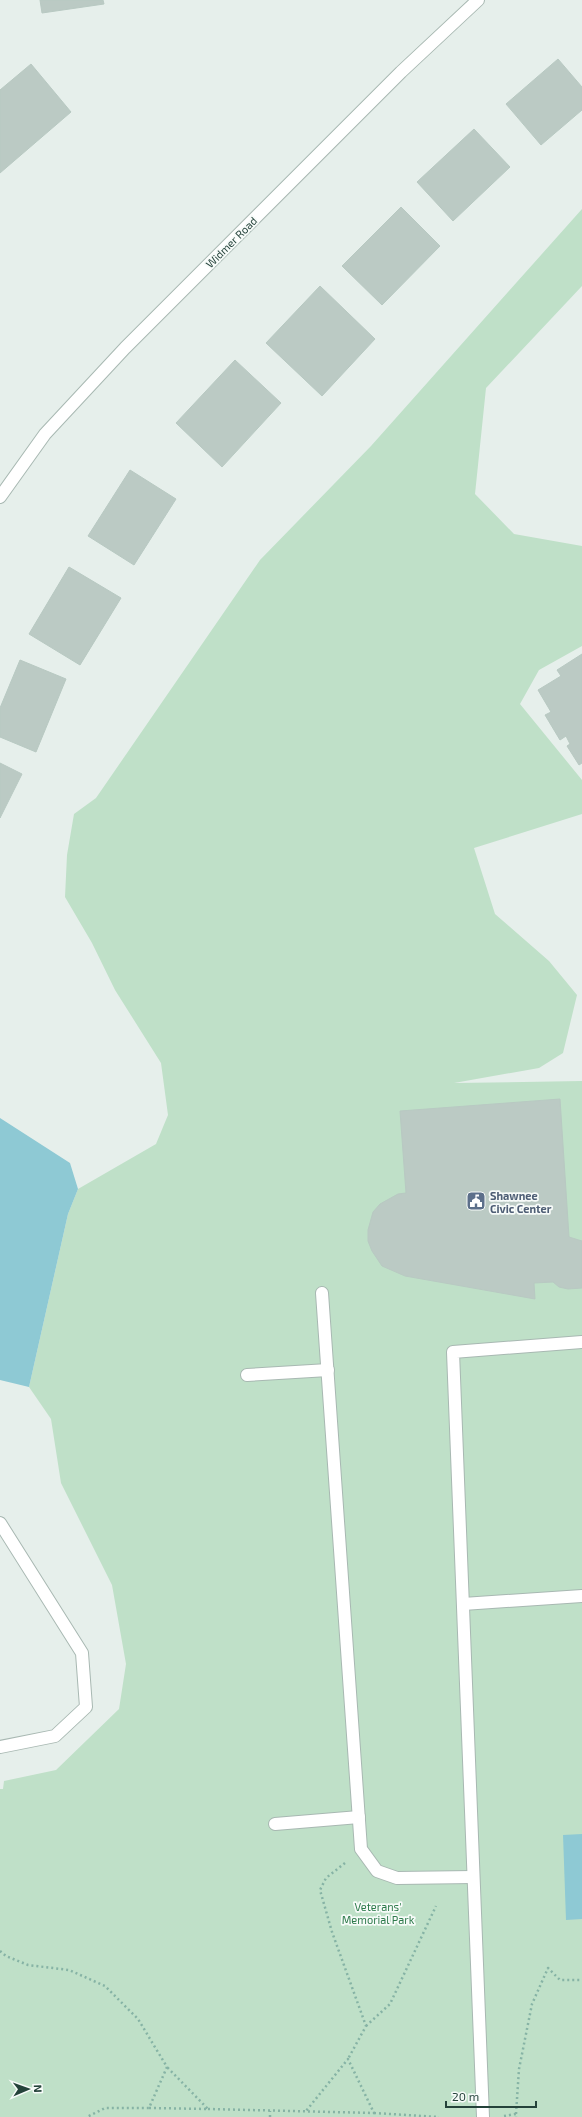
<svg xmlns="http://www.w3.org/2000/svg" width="582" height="2117" font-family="'Exo 2',sans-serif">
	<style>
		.green { fill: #bfe0c8 }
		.water { fill: #8ec9d4 }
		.building { fill: #bbcac4; stroke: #b8c9c2 }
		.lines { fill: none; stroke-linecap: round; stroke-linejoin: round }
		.minor-casing { stroke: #a8b8b2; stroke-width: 14 }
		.path { stroke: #86b3a5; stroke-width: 2.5; stroke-dasharray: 2 3; stroke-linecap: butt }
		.minor { stroke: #fff; stroke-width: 12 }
		.labels { text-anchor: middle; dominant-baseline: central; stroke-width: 3.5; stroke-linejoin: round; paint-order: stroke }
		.street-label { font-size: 11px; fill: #24423a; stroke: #f7fbf9 }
		.service-label { font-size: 11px; font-weight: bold; fill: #4e5e75; stroke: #f7fbf9; text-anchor: start }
		.park-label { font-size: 11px; fill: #2d7a4b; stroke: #f7fbf9 }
	</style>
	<rect width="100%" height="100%" fill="#e6efeb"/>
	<polygon class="green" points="582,209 582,286 486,388 475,494 514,534 582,546 582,646 539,670 520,704 582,780 582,814 474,848 495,914 549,961 577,995 563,1053 539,1068 454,1083 582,1081 582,2117 0,2117 0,1789 3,1789 4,1781 56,1770 119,1709 126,1664 112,1585 61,1483 51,1419 29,1387 68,1214 78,1189 156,1144 168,1115 161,1063 115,990 92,943 65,897 67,855 74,814 96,798 260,560 371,446"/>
	<g class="water">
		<polygon points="0,1118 70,1163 78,1189 68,1214 29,1387 0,1380"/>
		<polygon points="582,1834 582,1919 566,1920 563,1835"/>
	</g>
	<g class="building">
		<polygon points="40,0 103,0 104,4 42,13"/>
		<polygon points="558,59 582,87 582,110 541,145 506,104"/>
		<polygon points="31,64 71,112 0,173 0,90"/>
		<polygon points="474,129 510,167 453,221 417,182"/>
		<polygon points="401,207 440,246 382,305 342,266"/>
		<polygon points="320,286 375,339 322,396 266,343"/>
		<polygon points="235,360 281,403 222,467 176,423"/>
		<polygon points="130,470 176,499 134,565 88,536"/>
		<polygon points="69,567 121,598 80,665 29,634"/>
		<polygon points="582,654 582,763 579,765 567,746 570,744 566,736 560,740 545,715 551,712 538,690 561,676 557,670"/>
		<polygon points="20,660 66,679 36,752 0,737 0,708"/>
		<polygon points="0,763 22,774 0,818"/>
		<polygon points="560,1099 569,1237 582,1241 582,1288 568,1289 559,1287 553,1282 534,1283 535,1299 405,1276 382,1266 372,1251 368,1241 368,1230 373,1212 380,1204 398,1194 406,1193 400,1111"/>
	</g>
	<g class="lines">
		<defs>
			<g id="minor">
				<polyline points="0,497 45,434 125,348 401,72 478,0"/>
				<polyline points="322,1293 361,1849 377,1871 397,1878 473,1877"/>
				<polyline points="247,1375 328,1370"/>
				<polyline points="0,1523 82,1653 86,1707 55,1736 0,1747"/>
				<polyline points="463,1604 582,1596"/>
				<polyline points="275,1824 359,1817"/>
				<polyline points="483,2117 453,1352 582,1342"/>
			</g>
		</defs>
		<use href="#minor" class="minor-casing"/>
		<g class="path">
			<polyline points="345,1863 326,1878 320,1890 332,1932 366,2026 348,2059"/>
			<polyline points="0,1951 6,1956 28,1965 69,1970 105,1986 138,2019 167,2067 149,2108 105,2108 87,2117"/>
			<polyline points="366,2026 390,2004 436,1906"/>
			<polyline points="149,2108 208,2109 167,2067"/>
			<polyline points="208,2109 374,2113 348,2059 306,2111"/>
			<polyline points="374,2113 439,2117"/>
			<polyline points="516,2114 519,2069 532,2004 548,1968 560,1980 582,1980"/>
			<polyline points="504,2116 516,2114 516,2117"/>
			<polyline points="270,2117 270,2111"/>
		</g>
		<use href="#minor" class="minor"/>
	</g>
	<defs>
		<symbol id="civic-square" viewBox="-11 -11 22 22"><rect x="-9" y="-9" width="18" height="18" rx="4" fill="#5c6f8a" stroke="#f7fbf9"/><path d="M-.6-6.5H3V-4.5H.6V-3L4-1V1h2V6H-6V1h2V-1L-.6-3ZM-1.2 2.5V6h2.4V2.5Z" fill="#fff"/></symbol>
	</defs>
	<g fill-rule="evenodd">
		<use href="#civic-square" x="465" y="1190" width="22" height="22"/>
	</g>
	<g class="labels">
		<g class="street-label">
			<text transform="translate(231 242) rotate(-45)">Widmer Road</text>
		</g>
		<g class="service-label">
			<text x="490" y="1195">Shawnee<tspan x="490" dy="13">Civic Center</tspan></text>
		</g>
		<g class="park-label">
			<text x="378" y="1906">Veterans'<tspan x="378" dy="13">Memorial Park</tspan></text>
		</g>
	</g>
	<g transform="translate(28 2089) rotate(88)" stroke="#f7fbf9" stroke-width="3" paint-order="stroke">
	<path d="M0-3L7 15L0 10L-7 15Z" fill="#24423a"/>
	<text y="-6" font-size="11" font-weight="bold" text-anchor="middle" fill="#24423a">N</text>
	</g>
	<path d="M446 2101v6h90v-6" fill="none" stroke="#24423a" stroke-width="2"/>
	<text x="452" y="2101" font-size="12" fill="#24423a" stroke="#f7fbf9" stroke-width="3" paint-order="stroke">20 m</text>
</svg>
